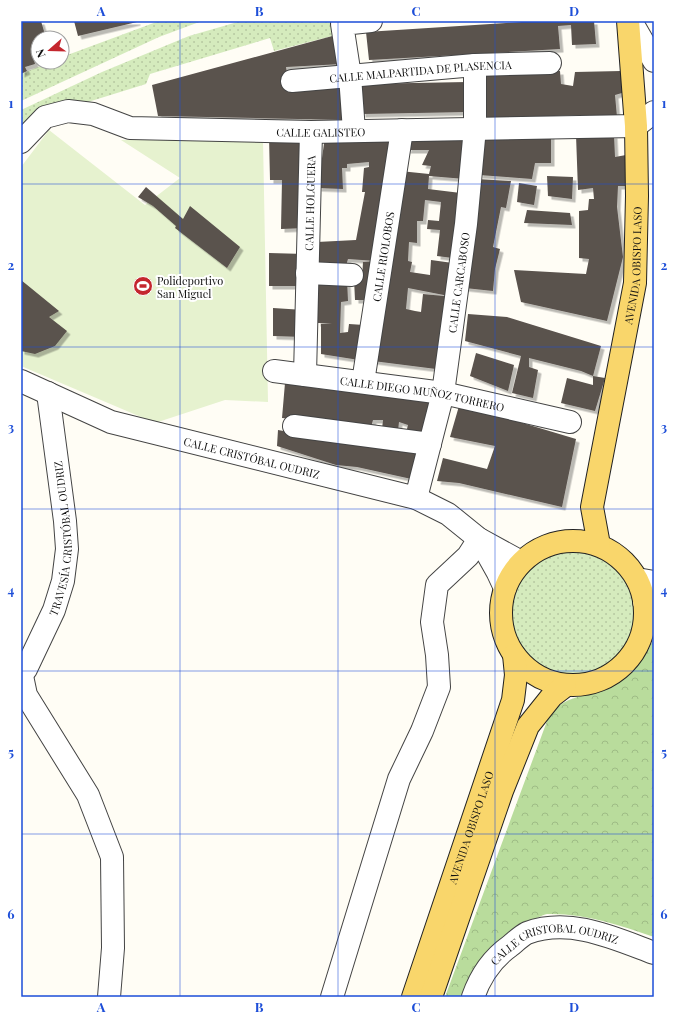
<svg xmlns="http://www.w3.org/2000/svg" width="675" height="1018" font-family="'Playfair Display',serif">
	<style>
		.grass { fill: url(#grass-dots) }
		.forest { fill: url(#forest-crowns) }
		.pitch { fill: #e6f2cf }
		.building { fill: #5a524d; fill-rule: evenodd; filter: url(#shadow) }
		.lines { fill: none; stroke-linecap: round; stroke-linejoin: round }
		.minor-casing { stroke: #444; stroke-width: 24 }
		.major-casing { stroke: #222; stroke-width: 24 }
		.minor { stroke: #fff; stroke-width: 22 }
		.major { stroke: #f9d66b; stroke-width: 22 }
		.grid { fill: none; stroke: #1d4ed8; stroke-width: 1; stroke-opacity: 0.55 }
		.labels { text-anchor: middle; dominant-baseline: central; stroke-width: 4; stroke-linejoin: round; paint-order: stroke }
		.street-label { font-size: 11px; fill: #111; stroke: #fff }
		.poi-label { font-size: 11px; fill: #111; stroke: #fff; text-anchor: start }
		.neatline { fill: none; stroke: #1d4ed8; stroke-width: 1.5 }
		.grid-label { font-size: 13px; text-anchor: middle; font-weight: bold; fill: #1d4ed8 }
	</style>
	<defs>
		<pattern id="grass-dots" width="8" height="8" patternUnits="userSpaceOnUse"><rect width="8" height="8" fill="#d5ebbd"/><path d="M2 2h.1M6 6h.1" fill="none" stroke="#b6c8a1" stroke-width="1.8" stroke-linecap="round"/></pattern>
		<pattern id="forest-crowns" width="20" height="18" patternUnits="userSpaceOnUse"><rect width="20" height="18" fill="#b9dc9c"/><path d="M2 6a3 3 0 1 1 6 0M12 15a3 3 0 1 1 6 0" fill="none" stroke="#9ebc85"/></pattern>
		<filter id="shadow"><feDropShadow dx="3.5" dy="3.5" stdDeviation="0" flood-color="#0004"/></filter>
	</defs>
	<rect width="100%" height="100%" fill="#fffdf5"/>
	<g class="grass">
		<polygon points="159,21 202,21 159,37 21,101 21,74 50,62 62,62 62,57"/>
		<polygon points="241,21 332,21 336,35 274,51 270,38 150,74 146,84 88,102 74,102 21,134 21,110 102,72 189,36"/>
		<circle cx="572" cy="614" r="62"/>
	</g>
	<path class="forest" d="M654,637v300c-35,-12 -69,-24 -107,-23 -5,1 -12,5 -17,7 -37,15 -51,40 -64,76h-21l105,-284c19,-17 28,-15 50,-23 24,-8 46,-29 54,-53z"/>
	<polygon class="pitch" points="49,130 145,205 180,178 121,140 263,140 268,402 225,400 155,423 21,366 21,167"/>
	<g class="building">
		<polygon points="21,21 41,21 46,38 38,38 38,49 32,51 35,64 25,67 27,71 21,74"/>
		<polygon points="74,21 137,21 137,22 78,36"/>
		<polygon points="537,21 594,21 596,44 572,45 571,25 558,26 560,49 369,60 366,32"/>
		<polygon points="336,35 342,64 286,67 289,86 346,82 348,120 158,116 152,85"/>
		<polygon points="560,71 561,84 573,86 575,72 621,71 622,93 615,95 617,117 577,115 486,119 484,75"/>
		<polygon points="467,82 468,112 362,114 361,84"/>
		<path d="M411,135l61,1 -7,43 -36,-3 -1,13 41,5 -8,65 -24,-3 3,-26 -13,-1 1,-9 11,1 2,-19 -16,-2 -2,21h-6v22l-8,-1 -1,19 4,1 -2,10 20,3 1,-15 29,4 -16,106 -71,-9 27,-190 29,3 2,-8 -9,-1 7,-15h-22zM408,288l46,9 -31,-3 -2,18 -6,-1 -9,-2z"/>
		<polygon points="551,135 551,163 535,163 532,179 479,175 485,137"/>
		<polygon points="576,135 614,135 615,157 626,155 625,186 618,186 617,207 623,257 607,321 521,302 514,270 586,274 589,259 579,258 579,211 588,210 589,199 594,199 593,188 578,190"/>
		<polygon points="269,136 301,136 305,228 281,229 282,180 270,180"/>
		<polygon points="325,136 399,136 390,190 388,191 376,281 379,281 370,325 364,325 366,300 355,300 354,279 362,280 363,262 376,261 348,259 345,269 317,269 317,242 356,240 365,192 362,192 364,168 369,167 369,162 347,164 347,168 342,168 343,189 318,188"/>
		<polygon points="547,176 573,177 572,199 548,196"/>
		<polygon points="477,179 511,181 506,208 501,207 493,247 500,249 495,269 493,291 465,288"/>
		<polygon points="519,183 537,186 534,205 517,202"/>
		<polygon points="146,187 183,219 190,206 240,247 227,268 175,228 176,226 153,206 138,197"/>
		<polygon points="527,210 570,213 572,225 524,223"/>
		<polygon points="269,253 305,254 304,286 269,286"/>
		<polygon points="319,279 347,279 348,301 341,302 340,333 348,332 349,324 364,325 359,360 321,354 321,324 332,323 317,323"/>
		<polygon points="21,280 59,311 49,317 67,331 55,346 35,354 21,351"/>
		<polygon points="273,308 304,310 304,337 273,336"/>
		<polygon points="468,314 507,317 601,346 593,376 581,371 529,358 529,367 538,370 533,398 512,393 521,356 465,341"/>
		<polygon points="476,353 514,365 508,391 470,376"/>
		<polygon points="593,376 605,378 595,411 561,403 567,378 593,385"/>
		<polygon points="285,383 322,389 402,396 441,402 428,436 406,433 408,425 399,422 398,431 382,429 383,420 373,420 371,427 282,418"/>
		<polygon points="459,406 506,418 576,439 562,507 459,483 437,481 443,458 487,469 495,446 450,437"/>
		<polygon points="278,430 339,441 423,451 416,480 357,467 336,465 277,446"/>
	</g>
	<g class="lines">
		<defs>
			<g id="minor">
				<polyline points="631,21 654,61"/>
				<path id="s1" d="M292,81l183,-16 75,-2"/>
				<polyline points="354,131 350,76 342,24 371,21"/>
				<path id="s2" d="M21,142l24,-25 23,-6 25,3 37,14 181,4 325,-6 18,-14"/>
				<polyline points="307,273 352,275"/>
				<path id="s3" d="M274,371l169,22 127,29"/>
				<path id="s4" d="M305,375l6,-243"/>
				<path id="s5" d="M21,381l90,41 305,76 32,16 31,25 42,23"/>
				<path id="s6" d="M363,382l39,-252"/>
				<polyline points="294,426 430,444"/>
				<path id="s7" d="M416,498l27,-105 23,-169 9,-96v-63"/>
				<polyline points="637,579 654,582"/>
				<polyline points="644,602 654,598"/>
				<path id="s8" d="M21,675l5,-6 28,-59 9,-29 4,-32 -2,-28 -17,-128"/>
				<polyline points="22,676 26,695 88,795 112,857 113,948 109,997"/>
				<polyline points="332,997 399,779 422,731 439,687 437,655 432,622 437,585 468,556 479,539 498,573 505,588"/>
				<path id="s9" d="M473,997c7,-20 20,-39 37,-51 5,-4 11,-10 17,-13 43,-16 87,5 127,20"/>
			</g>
			<g id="major">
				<circle cx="573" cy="613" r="72"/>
				<path id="s10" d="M599,545l-7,-38 43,-224 2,-87 -1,-70 -8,-105"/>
				<path id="s11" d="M413,997l100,-297 3,-25 -2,-20"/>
				<polyline points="431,997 502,791 528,726 552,696 565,686"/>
			</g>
		</defs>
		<use href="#minor" class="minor-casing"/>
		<use href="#major" class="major-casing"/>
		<use href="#minor" class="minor"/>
		<use href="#major" class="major"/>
	</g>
	<path class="grid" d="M180,21v976M338,21v976M495,21v976M21,184h633M21,347h633M21,509h633M21,671h633M21,834h633"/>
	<defs>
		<symbol id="stadium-disc" viewBox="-11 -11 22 22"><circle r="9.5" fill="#c4262e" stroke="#fff"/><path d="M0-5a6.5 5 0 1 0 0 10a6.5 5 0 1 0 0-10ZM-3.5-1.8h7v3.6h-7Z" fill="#fff"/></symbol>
	</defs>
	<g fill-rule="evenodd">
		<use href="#stadium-disc" x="132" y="275" width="22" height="22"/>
	</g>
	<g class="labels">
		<g class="street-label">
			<text stroke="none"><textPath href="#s1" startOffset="129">CALLE MALPARTIDA DE PLASENCIA</textPath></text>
			<text stroke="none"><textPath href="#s2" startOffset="314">CALLE GALISTEO</textPath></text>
			<text stroke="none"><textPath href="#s4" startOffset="172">CALLE HOLGUERA</textPath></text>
			<text stroke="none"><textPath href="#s6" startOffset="127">CALLE RIOLOBOS</textPath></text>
			<text stroke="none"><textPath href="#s10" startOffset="284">AVENIDA OBISPO LASO</textPath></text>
			<text stroke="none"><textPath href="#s7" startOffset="220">CALLE CARCABOSO</textPath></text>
			<text stroke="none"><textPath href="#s3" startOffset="150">CALLE DIEGO MUÑOZ TORRERO</textPath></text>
			<text stroke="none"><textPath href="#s5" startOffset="244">CALLE CRISTÓBAL OUDRIZ</textPath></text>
			<text stroke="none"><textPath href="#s8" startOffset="146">TRAVESÍA CRISTÓBAL OUDRIZ</textPath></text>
			<text stroke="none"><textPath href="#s11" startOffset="179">AVENIDA OBISPO LASO</textPath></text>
			<text stroke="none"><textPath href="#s9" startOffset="109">CALLE CRISTOBAL OUDRIZ</textPath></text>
		</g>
		<g class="poi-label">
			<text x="157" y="280">Polideportivo<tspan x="157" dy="13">San Miguel</tspan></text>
		</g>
	</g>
	<rect width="675" height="1018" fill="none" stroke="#ffffff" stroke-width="44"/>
	<g transform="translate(50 50) rotate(250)"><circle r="19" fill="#ffffff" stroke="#a0a0a0"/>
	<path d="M0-3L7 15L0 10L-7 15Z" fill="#c4262e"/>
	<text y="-6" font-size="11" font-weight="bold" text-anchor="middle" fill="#111111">N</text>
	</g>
	<rect x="22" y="22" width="631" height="974" class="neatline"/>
	<g class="grid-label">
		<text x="101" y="16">A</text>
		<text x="259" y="16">B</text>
		<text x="416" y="16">C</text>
		<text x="574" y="16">D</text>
		<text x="11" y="108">1</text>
		<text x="664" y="108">1</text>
		<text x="11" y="270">2</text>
		<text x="664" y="270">2</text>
		<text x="11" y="432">3</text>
		<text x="664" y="432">3</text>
		<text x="11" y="595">4</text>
		<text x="664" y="595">4</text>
		<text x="11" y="757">5</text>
		<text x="664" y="757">5</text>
		<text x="11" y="919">6</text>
		<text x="664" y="919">6</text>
		<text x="101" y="1012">A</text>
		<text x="259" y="1012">B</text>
		<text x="416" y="1012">C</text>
		<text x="574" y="1012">D</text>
	</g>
</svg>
